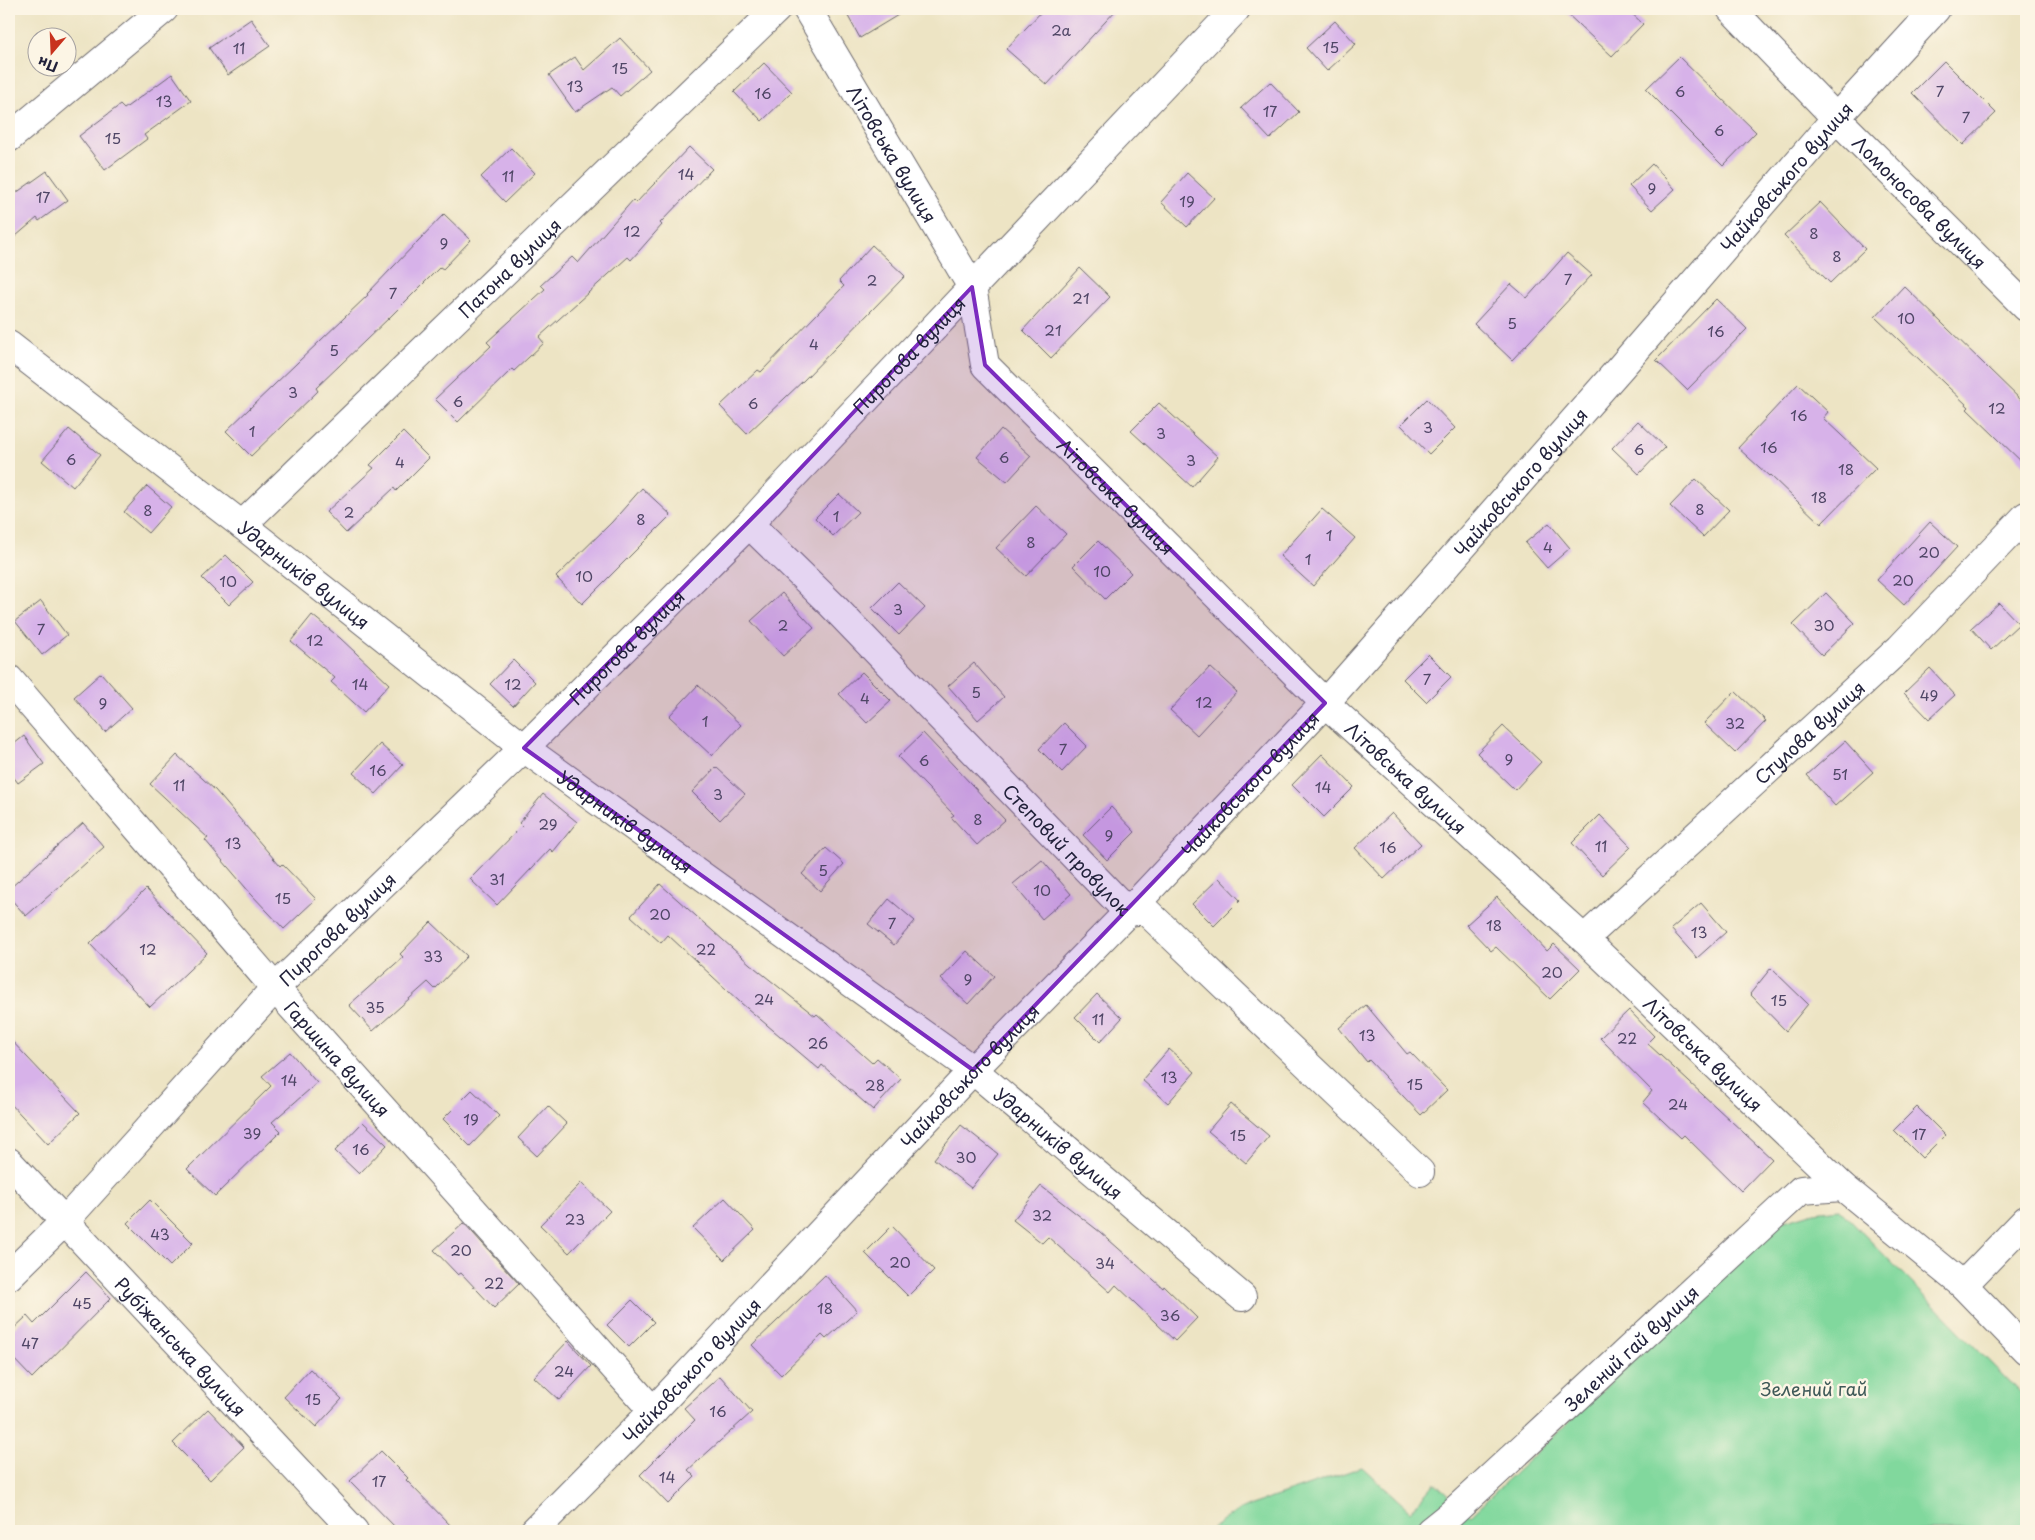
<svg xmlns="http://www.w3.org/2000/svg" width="2035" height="1540" font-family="'Playpen Sans',sans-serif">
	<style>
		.green { fill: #81d89d; stroke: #527d6c }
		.building { fill: #d7b2e9 }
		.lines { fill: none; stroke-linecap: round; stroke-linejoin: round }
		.street-casing { stroke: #69666b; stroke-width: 30 }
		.street { stroke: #fff; stroke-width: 28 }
		.marked { fill: #7b2cbf; fill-opacity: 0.2; stroke: #7b2cbf; stroke-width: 4; stroke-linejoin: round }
		.labels { text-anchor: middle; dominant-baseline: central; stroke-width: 5; stroke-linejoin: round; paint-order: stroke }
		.number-label { font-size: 15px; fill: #4f4666 }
		.street-label { font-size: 18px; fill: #22223b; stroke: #fcf5e5 }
		.park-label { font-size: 18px; fill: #3e5958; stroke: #fcf5e5 }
	</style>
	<rect width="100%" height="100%" fill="#fcf5e5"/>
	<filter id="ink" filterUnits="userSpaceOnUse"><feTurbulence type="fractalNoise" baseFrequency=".02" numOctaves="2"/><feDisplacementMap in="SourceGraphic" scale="10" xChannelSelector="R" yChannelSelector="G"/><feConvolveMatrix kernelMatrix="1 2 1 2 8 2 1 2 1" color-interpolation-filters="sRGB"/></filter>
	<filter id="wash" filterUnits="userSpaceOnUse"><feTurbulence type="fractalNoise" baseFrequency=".0096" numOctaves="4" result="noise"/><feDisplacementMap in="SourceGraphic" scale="20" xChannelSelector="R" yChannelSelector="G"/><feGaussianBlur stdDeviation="1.12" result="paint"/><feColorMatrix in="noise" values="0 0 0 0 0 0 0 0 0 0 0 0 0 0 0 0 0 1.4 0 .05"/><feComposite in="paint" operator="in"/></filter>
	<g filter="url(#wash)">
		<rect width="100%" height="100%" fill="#ede4c4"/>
		<polygon class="green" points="1839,1209 2026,1399 2026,1531 1209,1531 1240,1509 1362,1467 1410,1511 1435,1483 1471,1515 1778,1223 1814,1212"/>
		<g id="blocks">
			<g class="building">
				<polygon points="844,9 908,9 860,38"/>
				<polygon points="1044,9 1117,9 1047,85 1006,49"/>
				<polygon points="1562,9 1627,9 1643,24 1612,56"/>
				<polygon points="251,19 270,46 228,75 209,48"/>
				<polygon points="1335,21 1356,44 1327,71 1306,48"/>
				<polygon points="620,38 650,70 620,96 612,87 575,112 549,75 575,57 584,70"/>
				<polygon points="1679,57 1756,132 1723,166 1646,89"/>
				<polygon points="1944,61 1996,113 1963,145 1912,93"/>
				<polygon points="764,63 792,92 762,121 734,92"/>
				<polygon points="172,74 191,101 144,135 147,139 105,170 79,136 120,105 124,109"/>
				<polygon points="1270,82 1299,112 1270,139 1241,108"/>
				<polygon points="689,147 712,169 660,223 662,225 631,260 628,257 539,337 544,343 514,371 512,369 458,422 435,399 491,346 487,342 545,289 541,285 572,257 578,263 633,200 636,203"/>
				<polygon points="511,148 535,173 505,202 481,177"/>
				<polygon points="1652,164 1675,189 1652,210 1629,186"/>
				<polygon points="47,171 68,200 39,221 37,218 9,242 9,198"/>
				<polygon points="1187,173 1214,198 1187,227 1161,202"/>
				<polygon points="1820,202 1865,249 1830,283 1784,236"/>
				<polygon points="444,214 471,240 443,269 440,267 390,317 316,388 318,391 251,456 226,431 368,295 367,294"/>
				<polygon points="872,245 905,276 804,380 747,434 720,406 758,370 761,372 844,286 839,281"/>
				<polygon points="1567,253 1592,275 1512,360 1474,324 1511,284 1527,298"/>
				<polygon points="1080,268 1110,297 1051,358 1023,330"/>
				<polygon points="1904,286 2026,405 2026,466 1967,409 1969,407 1875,317"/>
				<polygon points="1716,299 1747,329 1687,390 1656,360"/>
				<polygon points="1798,384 1828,412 1823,418 1876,468 1821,524 1770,475 1769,476 1738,448"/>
				<polygon points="1427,399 1455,428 1429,454 1401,425"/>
				<polygon points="1159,403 1218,457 1192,487 1131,431"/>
				<polygon points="1638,421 1665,447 1639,474 1612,448"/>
				<polygon points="69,429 100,455 73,487 42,461"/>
				<polygon points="1001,429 1031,456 1007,482 977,457"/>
				<polygon points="403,432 429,458 396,491 394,488 346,533 326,512 374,468 370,465"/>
				<polygon points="1696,479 1729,510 1703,537 1670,506"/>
				<polygon points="147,486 171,507 148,533 124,512"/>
				<polygon points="642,488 671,515 582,604 556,577 612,522"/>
				<polygon points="839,494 858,512 833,536 815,518"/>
				<polygon points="1036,506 1066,534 1026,576 996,548"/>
				<polygon points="1322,509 1355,538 1313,586 1280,556"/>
				<polygon points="1930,522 1957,547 1904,605 1877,580"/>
				<polygon points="1549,523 1570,548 1547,568 1525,543"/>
				<polygon points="1098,541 1131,573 1105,599 1073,566"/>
				<polygon points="226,555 253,582 229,605 202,578"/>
				<polygon points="898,582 925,608 899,635 872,608"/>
				<polygon points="782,593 814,628 783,656 751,621"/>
				<polygon points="1826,593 1855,623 1822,655 1793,625"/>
				<polygon points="41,601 67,635 42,655 15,621"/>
				<polygon points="1999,603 2019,624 1991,650 1971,628"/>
				<polygon points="312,615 340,638 389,684 364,712 331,682 335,678 291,641"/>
				<polygon points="1428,654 1451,677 1426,702 1403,679"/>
				<polygon points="513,660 535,682 513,706 490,684"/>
				<polygon points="974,663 1004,697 978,720 948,686"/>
				<polygon points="1210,667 1237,692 1197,735 1170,710"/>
				<polygon points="1930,668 1955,695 1929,719 1904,693"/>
				<polygon points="862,672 891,701 867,723 839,694"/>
				<polygon points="101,673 132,708 105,732 74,697"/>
				<polygon points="698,685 741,725 712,756 669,716"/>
				<polygon points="1735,691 1766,721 1735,753 1704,723"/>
				<polygon points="1064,723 1087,746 1062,772 1039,749"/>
				<polygon points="1503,726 1541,762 1515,790 1477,753"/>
				<polygon points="923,733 1005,820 977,845 951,817 954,815 898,757"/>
				<polygon points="24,736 44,764 18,783 9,771 9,748"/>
				<polygon points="1845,741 1873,772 1835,806 1807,775"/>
				<polygon points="380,744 403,765 376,794 353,773"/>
				<polygon points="1322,754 1354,787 1324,817 1292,785"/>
				<polygon points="177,755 215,790 280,866 282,864 316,899 284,929 251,894 205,840 208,838 150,784"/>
				<polygon points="716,767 745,794 720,820 692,792"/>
				<polygon points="543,794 577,822 553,852 550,849 497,905 470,879 522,826 519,823"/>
				<polygon points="1111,807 1135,832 1107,860 1083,835"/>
				<polygon points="1392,813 1421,844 1384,879 1355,848"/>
				<polygon points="1600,815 1631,847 1602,875 1572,843"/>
				<polygon points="83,823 104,847 26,916 9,897 9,889"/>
				<polygon points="826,848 844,864 820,891 802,874"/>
				<polygon points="1042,860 1071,894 1042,919 1013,884"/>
				<polygon points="1219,878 1240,900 1214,926 1192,904"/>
				<polygon points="660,884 750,964 815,1016 817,1014 872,1063 877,1058 901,1079 873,1110 822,1065 819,1069 741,1003 668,935 661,943 631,916"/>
				<polygon points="146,889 207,953 150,1007 90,944"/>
				<polygon points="1497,897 1547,951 1554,944 1580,969 1550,999 1496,947 1491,951 1466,925"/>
				<polygon points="889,899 915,921 894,945 868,924"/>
				<polygon points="1701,903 1726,932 1697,958 1671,929"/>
				<polygon points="431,922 467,956 435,989 428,982 373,1031 349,1005 403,957 400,954"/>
				<polygon points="967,951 994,976 968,1004 941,979"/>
				<polygon points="1771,968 1808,1004 1786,1031 1750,994"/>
				<polygon points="1097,994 1122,1018 1100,1042 1075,1017"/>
				<polygon points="1366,1005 1407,1054 1410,1052 1447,1090 1421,1115 1369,1060 1367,1062 1339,1028"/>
				<polygon points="1629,1010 1654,1036 1647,1043 1772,1159 1741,1191 1684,1135 1681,1138 1643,1102 1652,1091 1600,1038"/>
				<polygon points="9,1038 80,1113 48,1144 9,1102"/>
				<polygon points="1169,1049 1195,1072 1168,1103 1142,1080"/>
				<polygon points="290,1052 317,1083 272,1122 281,1131 215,1196 187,1169 271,1086 262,1076"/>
				<polygon points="472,1090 499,1116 470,1146 443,1119"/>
				<polygon points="1231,1104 1269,1136 1246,1163 1208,1131"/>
				<polygon points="548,1106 567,1124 537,1156 518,1138"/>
				<polygon points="1917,1107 1945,1135 1922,1158 1894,1130"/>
				<polygon points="363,1122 387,1145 359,1174 335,1151"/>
				<polygon points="961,1125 998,1154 971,1188 934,1159"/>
				<polygon points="581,1183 610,1211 569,1253 540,1225"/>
				<polygon points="1041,1186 1100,1232 1163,1288 1164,1286 1197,1318 1175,1341 1116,1285 1110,1292 1048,1237 1042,1243 1013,1220"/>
				<polygon points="725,1198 755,1230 724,1260 693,1228"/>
				<polygon points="150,1200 193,1243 170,1266 127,1223"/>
				<polygon points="464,1223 519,1284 494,1308 461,1273 458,1275 434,1250"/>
				<polygon points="892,1226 934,1270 908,1296 865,1253"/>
				<polygon points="86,1272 111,1298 32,1378 9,1354 9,1333 27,1316 34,1324"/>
				<polygon points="825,1275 857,1311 826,1339 822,1335 781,1375 752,1345"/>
				<polygon points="632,1300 654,1322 629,1347 607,1325"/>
				<polygon points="568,1341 591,1366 559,1400 534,1377"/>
				<polygon points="310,1369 342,1399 316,1427 284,1397"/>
				<polygon points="720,1376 752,1412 688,1470 695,1477 668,1504 640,1475 695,1420 684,1408"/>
				<polygon points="208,1409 244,1447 210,1480 173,1443"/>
				<polygon points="381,1451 408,1478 406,1480 456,1531 399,1531 350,1481"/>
			</g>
		</g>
	</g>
	<g filter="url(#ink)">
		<use href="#blocks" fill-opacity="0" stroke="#69666b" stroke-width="1"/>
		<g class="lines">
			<defs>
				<g id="street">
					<path id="s1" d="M807,9l165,278 13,78 340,338 259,236 259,248 120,98 63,65"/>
					<path id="s2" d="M1731,9l105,109 190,189"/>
					<polyline points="9,138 164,9"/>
					<path id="s3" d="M9,345l233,180 282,223 449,322 269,227"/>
					<path id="s4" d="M749,524l83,81 296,307 17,-2 275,262"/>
					<path id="s5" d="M242,525l535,-516"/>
					<path id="s6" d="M9,679l266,309 378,423"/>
					<path id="s7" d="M1584,939l316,-291 126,-132"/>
					<path id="s8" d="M9,1162l345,369"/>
					<path id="s9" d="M9,1276l55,-54 211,-234 249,-240 225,-224 30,-33 457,-482"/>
					<polyline points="1963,1285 2026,1220"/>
					<path id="s10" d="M534,1531l119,-120 320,-341 155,-158 197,-209 296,-336 215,-249 100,-109"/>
					<path id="s11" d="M1430,1531l20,-16 351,-325 42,-3"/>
				</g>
			</defs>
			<use href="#street" class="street-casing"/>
			<use href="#street" class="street"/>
		</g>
	</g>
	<path class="marked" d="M972,287l13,78 340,338 -352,367 -449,-322 255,-257z"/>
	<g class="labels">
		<g class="number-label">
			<text x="1061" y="29">2а</text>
			<text x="1331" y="46">15</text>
			<text x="239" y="47">11</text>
			<text x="620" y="67">15</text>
			<text x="575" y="85">13</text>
			<text x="1680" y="90">6</text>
			<text x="1940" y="90">7</text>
			<text x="763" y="92">16</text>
			<text x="164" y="100">13</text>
			<text x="1270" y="110">17</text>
			<text x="1966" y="116">7</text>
			<text x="1719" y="129">6</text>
			<text x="113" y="137">15</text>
			<text x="686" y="173">14</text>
			<text x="508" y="175">11</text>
			<text x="1652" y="187">9</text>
			<text x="43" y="196">17</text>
			<text x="1187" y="200">19</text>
			<text x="632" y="230">12</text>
			<text x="1814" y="232">8</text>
			<text x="444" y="242">9</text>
			<text x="1837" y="255">8</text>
			<text x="1568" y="278">7</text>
			<text x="872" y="279">2</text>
			<text x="393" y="292">7</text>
			<text x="1081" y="297">21</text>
			<text x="1906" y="317">10</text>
			<text x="1512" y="322">5</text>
			<text x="1053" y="329">21</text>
			<text x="1716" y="330">16</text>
			<text x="814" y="343">4</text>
			<text x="334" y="349">5</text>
			<text x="293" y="391">3</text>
			<text x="458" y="400">6</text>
			<text x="753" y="402">6</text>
			<text x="1997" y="407">12</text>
			<text x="1799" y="414">16</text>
			<text x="1428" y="426">3</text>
			<text x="252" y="430">1</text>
			<text x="1161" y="432">3</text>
			<text x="1769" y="446">16</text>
			<text x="1639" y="448">6</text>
			<text x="1004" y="456">6</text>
			<text x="71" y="458">6</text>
			<text x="1191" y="459">3</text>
			<text x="400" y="461">4</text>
			<text x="1846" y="468">18</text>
			<text x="1819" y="496">18</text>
			<text x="1700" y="508">8</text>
			<text x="148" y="509">8</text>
			<text x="349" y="511">2</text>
			<text x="836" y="515">1</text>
			<text x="641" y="518">8</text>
			<text x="1329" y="534">1</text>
			<text x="1031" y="541">8</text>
			<text x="1548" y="546">4</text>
			<text x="1929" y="551">20</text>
			<text x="1308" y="558">1</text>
			<text x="1102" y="570">10</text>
			<text x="584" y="575">10</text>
			<text x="1903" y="579">20</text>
			<text x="228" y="580">10</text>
			<text x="898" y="608">3</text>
			<text x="783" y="624">2</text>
			<text x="1824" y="624">30</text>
			<text x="41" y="628">7</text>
			<text x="315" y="639">12</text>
			<text x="1427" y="678">7</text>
			<text x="360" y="683">14</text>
			<text x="513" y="683">12</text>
			<text x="976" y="691">5</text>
			<text x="1929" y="694">49</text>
			<text x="865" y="697">4</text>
			<text x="1204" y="701">12</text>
			<text x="103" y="702">9</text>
			<text x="705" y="720">1</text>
			<text x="1735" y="722">32</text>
			<text x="1063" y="748">7</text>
			<text x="1509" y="758">9</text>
			<text x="924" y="759">6</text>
			<text x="378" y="769">16</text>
			<text x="1840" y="773">51</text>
			<text x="179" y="784">11</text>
			<text x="1323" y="786">14</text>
			<text x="718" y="793">3</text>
			<text x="978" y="818">8</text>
			<text x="548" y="823">29</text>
			<text x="1109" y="834">9</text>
			<text x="233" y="842">13</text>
			<text x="1601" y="845">11</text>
			<text x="1388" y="846">16</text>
			<text x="823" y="869">5</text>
			<text x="497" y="878">31</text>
			<text x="1042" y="889">10</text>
			<text x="283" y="897">15</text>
			<text x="660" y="913">20</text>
			<text x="892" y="922">7</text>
			<text x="1494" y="924">18</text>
			<text x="1699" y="931">13</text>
			<text x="148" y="948">12</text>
			<text x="706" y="948">22</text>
			<text x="433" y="955">33</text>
			<text x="1552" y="971">20</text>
			<text x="968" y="978">9</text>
			<text x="764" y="998">24</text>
			<text x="1779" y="999">15</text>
			<text x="375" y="1006">35</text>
			<text x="1098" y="1018">11</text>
			<text x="1367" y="1034">13</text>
			<text x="1627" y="1037">22</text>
			<text x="818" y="1042">26</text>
			<text x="1169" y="1076">13</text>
			<text x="289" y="1079">14</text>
			<text x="1415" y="1083">15</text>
			<text x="875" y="1084">28</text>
			<text x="1678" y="1103">24</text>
			<text x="471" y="1118">19</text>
			<text x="252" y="1132">39</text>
			<text x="1919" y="1133">17</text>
			<text x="1238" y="1134">15</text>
			<text x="361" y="1148">16</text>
			<text x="966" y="1156">30</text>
			<text x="1042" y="1214">32</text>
			<text x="575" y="1218">23</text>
			<text x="160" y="1233">43</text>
			<text x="461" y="1249">20</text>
			<text x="900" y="1261">20</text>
			<text x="1105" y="1262">34</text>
			<text x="494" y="1282">22</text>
			<text x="82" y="1302">45</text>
			<text x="825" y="1307">18</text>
			<text x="1170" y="1314">36</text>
			<text x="30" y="1342">47</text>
			<text x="564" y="1370">24</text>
			<text x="313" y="1398">15</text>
			<text x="718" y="1410">16</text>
			<text x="667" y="1476">14</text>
			<text x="379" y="1480">17</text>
		</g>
		<g class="street-label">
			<text stroke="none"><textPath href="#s1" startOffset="168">Літовська вулиця</textPath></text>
			<text stroke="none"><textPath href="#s10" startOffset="1845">Чайковського вулиця</textPath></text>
			<text stroke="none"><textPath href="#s2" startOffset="270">Ломоносова вулиця</textPath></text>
			<text stroke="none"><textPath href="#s5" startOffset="371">Патона вулиця</textPath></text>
			<text stroke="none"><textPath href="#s9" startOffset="1288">Пирогова вулиця</textPath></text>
			<text stroke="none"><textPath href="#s10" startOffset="1440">Чайковського вулиця</textPath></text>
			<text stroke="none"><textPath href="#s1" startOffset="588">Літовська вулиця</textPath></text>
			<text stroke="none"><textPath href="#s3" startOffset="374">Ударників вулиця</textPath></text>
			<text stroke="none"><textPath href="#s9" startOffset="882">Пирогова вулиця</textPath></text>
			<text stroke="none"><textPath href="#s7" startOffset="306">Стулова вулиця</textPath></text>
			<text stroke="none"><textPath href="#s1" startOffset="992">Літовська вулиця</textPath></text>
			<text stroke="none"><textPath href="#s10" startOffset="1035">Чайковського вулиця</textPath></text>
			<text stroke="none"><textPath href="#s3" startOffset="779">Ударників вулиця</textPath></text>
			<text stroke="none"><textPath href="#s4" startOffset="455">Степовий провулок</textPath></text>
			<text stroke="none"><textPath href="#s9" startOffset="478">Пирогова вулиця</textPath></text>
			<text stroke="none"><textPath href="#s1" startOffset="1398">Літовська вулиця</textPath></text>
			<text stroke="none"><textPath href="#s6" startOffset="502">Гаршина вулиця</textPath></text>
			<text stroke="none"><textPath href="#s10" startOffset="630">Чайковського вулиця</textPath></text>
			<text stroke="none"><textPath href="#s3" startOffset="1319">Ударників вулиця</textPath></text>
			<text stroke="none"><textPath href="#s8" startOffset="252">Рубіжанська вулиця</textPath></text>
			<text stroke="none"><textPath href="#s11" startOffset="272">Зелений гай вулиця</textPath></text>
			<text stroke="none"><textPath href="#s10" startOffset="225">Чайковського вулиця</textPath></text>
		</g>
		<g class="park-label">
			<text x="1814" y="1388">Зелений гай</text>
		</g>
	</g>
	<rect width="2035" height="1540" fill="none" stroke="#fcf5e5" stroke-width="30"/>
	<g transform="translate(52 52) rotate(199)"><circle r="24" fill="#fcf5e5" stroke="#a5a1a1"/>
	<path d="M0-4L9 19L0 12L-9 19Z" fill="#c8321e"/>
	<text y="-8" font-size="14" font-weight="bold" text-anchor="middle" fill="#22223b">Пн</text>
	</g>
</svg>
